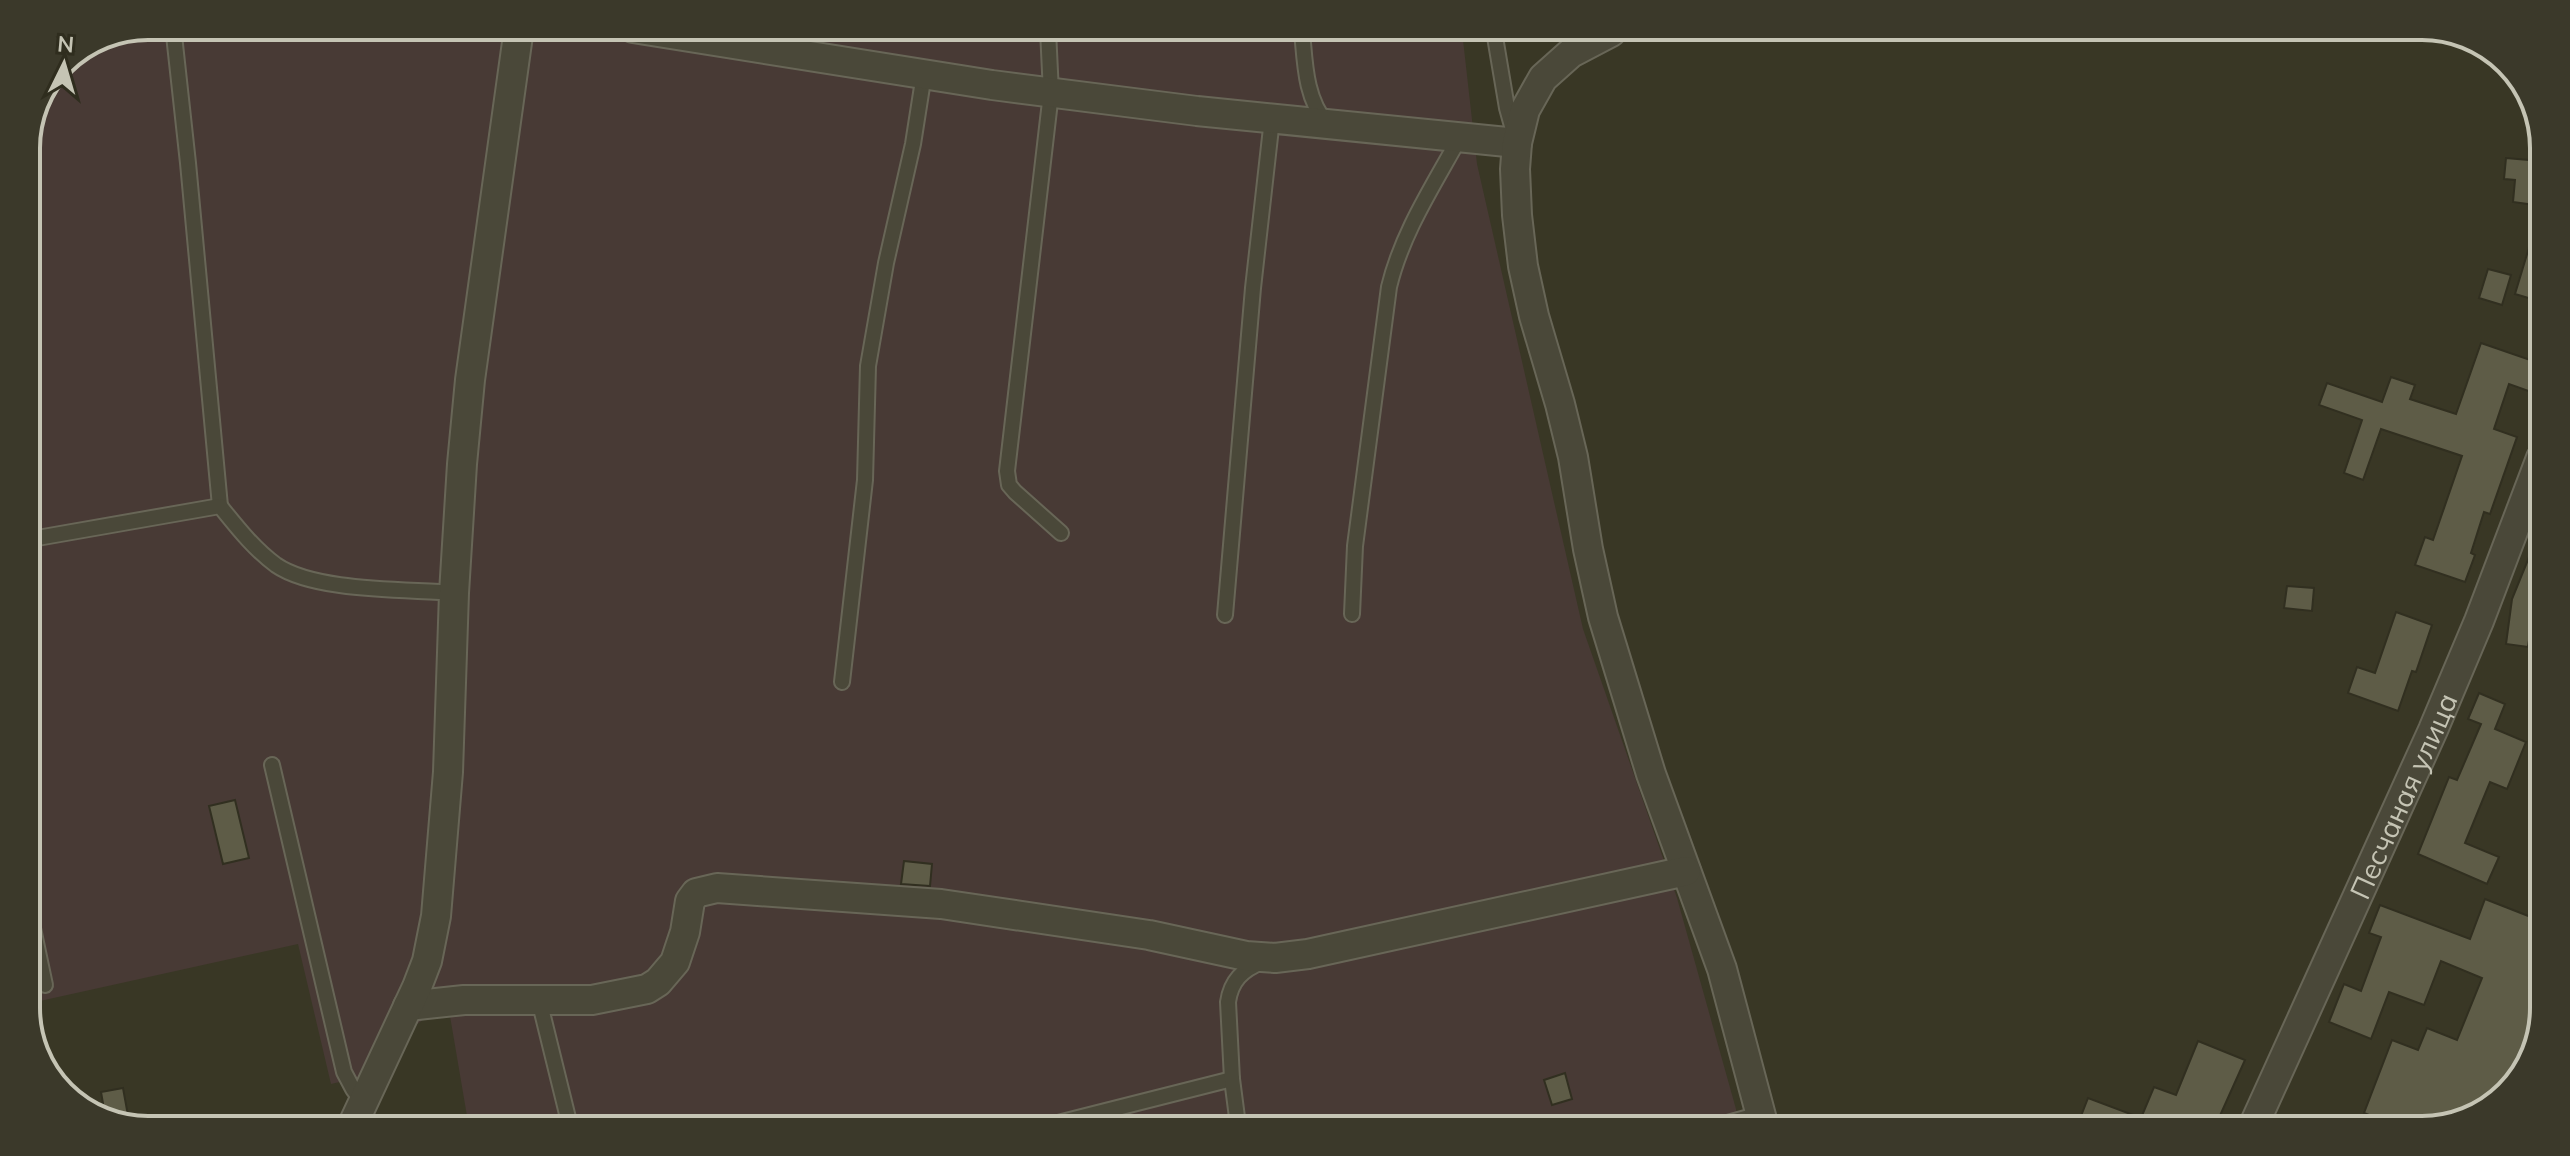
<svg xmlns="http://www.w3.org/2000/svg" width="2570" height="1156" font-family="Mulish,sans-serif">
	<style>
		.green { fill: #483a35 }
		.building { fill: #5e5c47; stroke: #312f20; stroke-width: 2 }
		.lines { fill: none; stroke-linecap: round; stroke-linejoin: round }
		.lane-casing { stroke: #686657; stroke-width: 18 }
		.street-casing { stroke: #686657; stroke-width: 32 }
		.lane { stroke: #4a4839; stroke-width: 14 }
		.street { stroke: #4a4839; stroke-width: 28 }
		.labels { text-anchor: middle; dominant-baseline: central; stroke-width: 6; stroke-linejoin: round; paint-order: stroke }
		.street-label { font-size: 28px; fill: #c5c4b4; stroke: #2f2d1e }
		.rim { fill: none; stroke: #c5c4b4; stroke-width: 4 }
	</style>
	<rect width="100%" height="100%" fill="#393725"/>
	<polygon class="green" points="148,26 1462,31 1477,164 1583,629 1677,898 1741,1127 468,1122 450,1016 428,1016 408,1031 382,1072 331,1084 298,944 40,1001 26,944 26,140 62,61"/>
	<g class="building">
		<polygon points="2506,158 2540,161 2535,205 2513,202 2515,180 2504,179"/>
		<polygon points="2537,221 2543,222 2542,302 2515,294"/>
		<polygon points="2488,269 2511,275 2502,305 2479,298"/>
		<polygon points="2481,343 2542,364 2541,373 2534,393 2509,384 2494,429 2517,437 2490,514 2484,512 2471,553 2475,555 2465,582 2415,565 2425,537 2433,540 2462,456 2381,429 2363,480 2344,473 2362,420 2319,405 2327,383 2382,402 2391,377 2415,385 2410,399 2456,414"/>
		<polygon points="2538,535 2539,622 2532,621 2528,647 2506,644 2512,599"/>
		<polygon points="2287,586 2314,588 2312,611 2284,608"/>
		<polygon points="2396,612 2432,625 2416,672 2412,671 2398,711 2348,693 2357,667 2375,673"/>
		<polygon points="2479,693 2505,704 2495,729 2526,742 2507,789 2490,782 2465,843 2499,857 2487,884 2418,854 2449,777 2457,780 2481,724 2468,719"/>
		<polygon points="235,800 249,858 223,864 209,806"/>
		<polygon points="904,861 932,864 930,886 901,884"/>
		<polygon points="2485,899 2536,919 2535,1044 2527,1065 2490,1109 2423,1130 2406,1130 2364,1113 2392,1040 2418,1050 2427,1028 2457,1040 2482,978 2441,961 2424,1005 2389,992 2371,1039 2329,1022 2344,984 2361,991 2381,937 2369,933 2380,905 2470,939"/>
		<polygon points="2198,1041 2245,1060 2214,1129 2076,1129 2088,1098 2141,1118 2154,1087 2176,1095"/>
		<polygon points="1565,1073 1572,1099 1552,1105 1544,1080"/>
		<polygon points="123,1088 129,1121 106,1121 101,1092"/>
	</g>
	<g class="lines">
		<defs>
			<g id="lane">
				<polyline points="173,26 188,163 220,506"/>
				<polyline points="1048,30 1051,93 1007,471 1009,485 1015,492 1061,533"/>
				<path d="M1302,31c3,32 3,67 25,93"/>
				<polyline points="1494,31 1507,108 1514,133"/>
				<path d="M26,540l194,-34c17,21 34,43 56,59 39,27 130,24 178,28"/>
				<path d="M1352,614l3,-68 34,-259c13,-54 44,-101 71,-150"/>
				<polyline points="1225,615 1253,288 1272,119"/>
				<polyline points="842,682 865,480 868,366 886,263 913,144 924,74"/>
				<polyline points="272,765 344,1072 353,1089 362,1101"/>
				<polyline points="26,895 45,985"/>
				<polyline points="539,1000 569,1122"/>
				<polyline points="1054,1124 1232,1079"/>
				<path d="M1238,1125l-6,-46 -4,-77c3,-21 14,-32 34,-40"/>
				<polyline points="1713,1127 1760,1114"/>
			</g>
			<g id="street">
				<polyline points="633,28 992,85 1197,111 1517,143"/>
				<polyline points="1611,32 1571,53 1543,78 1525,110 1517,143 1515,169 1517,215 1523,266 1534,316 1560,404 1573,457 1588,549 1603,617 1651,774 1722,969 1764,1127"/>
				<polyline points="408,1006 464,1000 592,1000 647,989 658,982 675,962 685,932 690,901 696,893 717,888 941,904 1149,935 1246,956 1275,958 1308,954 1686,871"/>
				<polyline points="354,1122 417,987 427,961 436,916 448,772 454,593 462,464 470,380 519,28"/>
				<path id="s1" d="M2252,1129l181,-399 46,-109 62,-163"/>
			</g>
		</defs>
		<use href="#lane" class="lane-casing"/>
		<use href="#street" class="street-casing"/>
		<use href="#lane" class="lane"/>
		<use href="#street" class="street"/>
	</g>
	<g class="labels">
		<g class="street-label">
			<text stroke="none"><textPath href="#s1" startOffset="366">Песчаная улица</textPath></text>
		</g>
	</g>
	<path d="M0 0H2570V1156H0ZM148 40H2422A108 108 0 0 1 2530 148V1008A108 108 0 0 1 2422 1116H148A108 108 0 0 1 40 1008V148A108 108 0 0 1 148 40Z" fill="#3b392a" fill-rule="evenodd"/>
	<path class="rim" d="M148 40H2422A108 108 0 0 1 2530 148V1008A108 108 0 0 1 2422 1116H148A108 108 0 0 1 40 1008V148A108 108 0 0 1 148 40Z"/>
	<g transform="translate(64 64) rotate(5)" stroke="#2f2d1e" stroke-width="6" paint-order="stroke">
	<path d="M0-6L14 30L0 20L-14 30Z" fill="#c5c4b4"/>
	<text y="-12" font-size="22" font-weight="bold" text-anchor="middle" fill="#c5c4b4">N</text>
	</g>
</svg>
